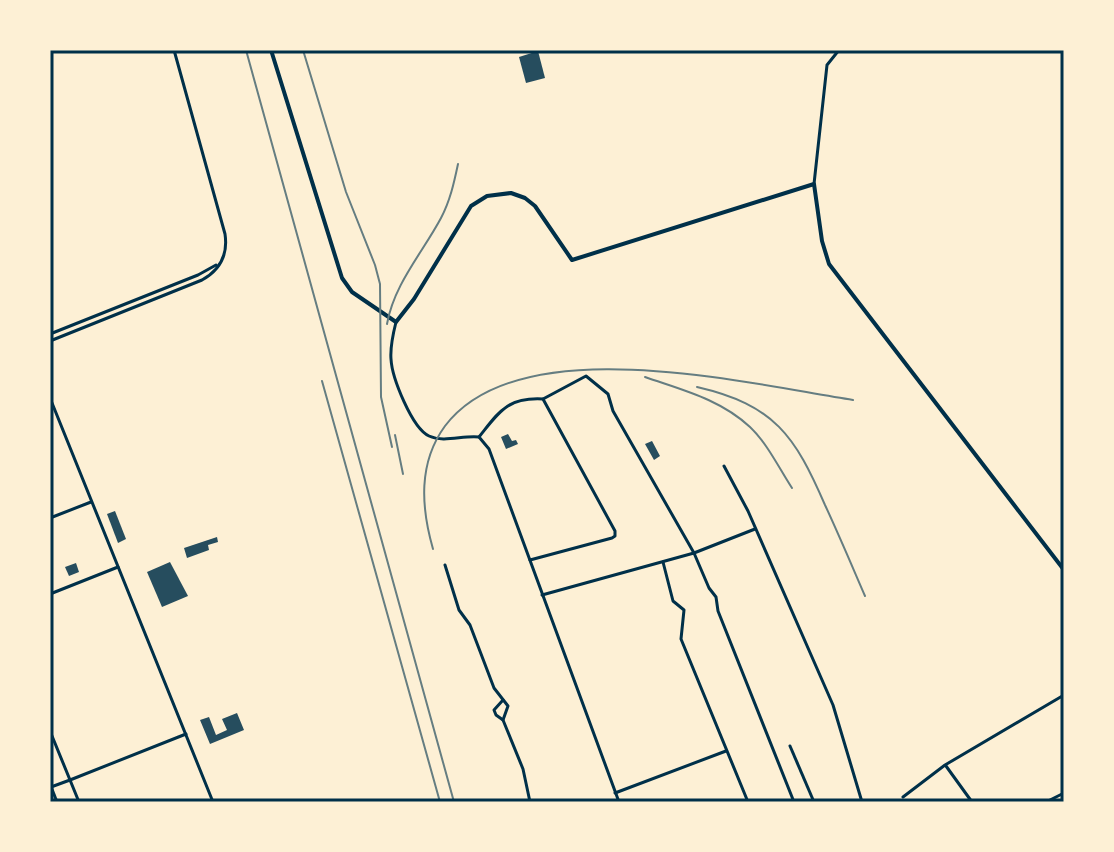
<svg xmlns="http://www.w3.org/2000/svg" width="1114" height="852" font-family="Literata,serif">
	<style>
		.building { fill: #264d5e }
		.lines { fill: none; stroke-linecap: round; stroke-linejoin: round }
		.minor { stroke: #003049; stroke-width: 3 }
		.tertiary { stroke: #003049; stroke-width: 3 }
		.secondary { stroke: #003049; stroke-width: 4 }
		.rail { stroke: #657d81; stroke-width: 2 }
		.neatline { fill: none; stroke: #003049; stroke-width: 3 }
	</style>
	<rect width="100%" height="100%" fill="#fdf0d5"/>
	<g class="building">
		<polygon points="538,51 545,78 526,83 519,57"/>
		<polygon points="508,434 512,441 516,440 518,444 506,449 501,437"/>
		<polygon points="652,441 660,456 654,460 645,444"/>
		<polygon points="115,511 126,539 118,543 107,514"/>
		<polygon points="217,537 218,542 208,545 209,550 187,558 184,548"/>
		<polygon points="170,562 188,596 162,607 147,572"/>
		<polygon points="76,563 79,572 69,576 65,567"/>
		<polygon points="237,713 244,730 210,744 200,720 209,717 216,735 227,730 222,719"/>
	</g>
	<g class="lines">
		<g class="minor">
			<polyline points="814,184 827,65 839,50"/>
			<polyline points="543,399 586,376 608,394 613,411 694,553 709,588 716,597 718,611 794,802"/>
			<path d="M479,437c20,-25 28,-40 64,-38l72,132v5l-3,2 -82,22"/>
			<polyline points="724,466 748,511 833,705 862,802"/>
			<polyline points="50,518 91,502"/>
			<polyline points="663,562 673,601 684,610 681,639 748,802"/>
			<polyline points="445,565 459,610 470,625 494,688 508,706 503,720 523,769 530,802"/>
			<polyline points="542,595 694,553 755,529"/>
			<polyline points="503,700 494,710 496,715 503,720"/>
			<polyline points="790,746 814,802"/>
			<polyline points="946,766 972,802"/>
			<polyline points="70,780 186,734"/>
			<polyline points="615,793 726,751"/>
			<polyline points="903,797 945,765 1064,695"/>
			<polyline points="1046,802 1064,793"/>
		</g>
		<g class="tertiary">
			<path d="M396,322c-3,12 -6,25 -5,37 1,19 21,69 38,77 15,7 34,-1 50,1l10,12 130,353"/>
			<polyline points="50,334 198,275 216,265"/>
			<path d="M50,341l152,-61c18,-10 26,-26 23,-46l-51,-184"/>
			<polyline points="50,398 213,802"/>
			<polyline points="50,594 118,567"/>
			<polyline points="50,731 79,802"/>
			<polyline points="50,784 57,802"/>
			<polyline points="51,787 70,780"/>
		</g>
		<polyline class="secondary" points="271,50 342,278 352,292 396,322 414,299 471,206 487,196 511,193 525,198 535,206 572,260 814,184 822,241 829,264 1064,570"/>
		<g class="rail">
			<polyline points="246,50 454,802"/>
			<polyline points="303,50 346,192 375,265 380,284 381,397 392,447"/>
			<path d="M387,324c7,-40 36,-72 54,-106 9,-17 13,-35 17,-54"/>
			<path d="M645,377c37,13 75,22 105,50 17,16 29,41 42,61"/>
			<polyline points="322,381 440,802"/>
			<path d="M697,387c78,18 98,49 128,118 14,30 27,61 40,91"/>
			<polyline points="395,435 403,474"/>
			<path d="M433,549c-12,-42 -15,-86 12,-123 75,-99 303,-42 408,-26"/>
		</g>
	</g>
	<rect width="1114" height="852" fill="none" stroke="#fdf0d5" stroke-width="104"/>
	<rect x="52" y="52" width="1010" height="748" class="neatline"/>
</svg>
